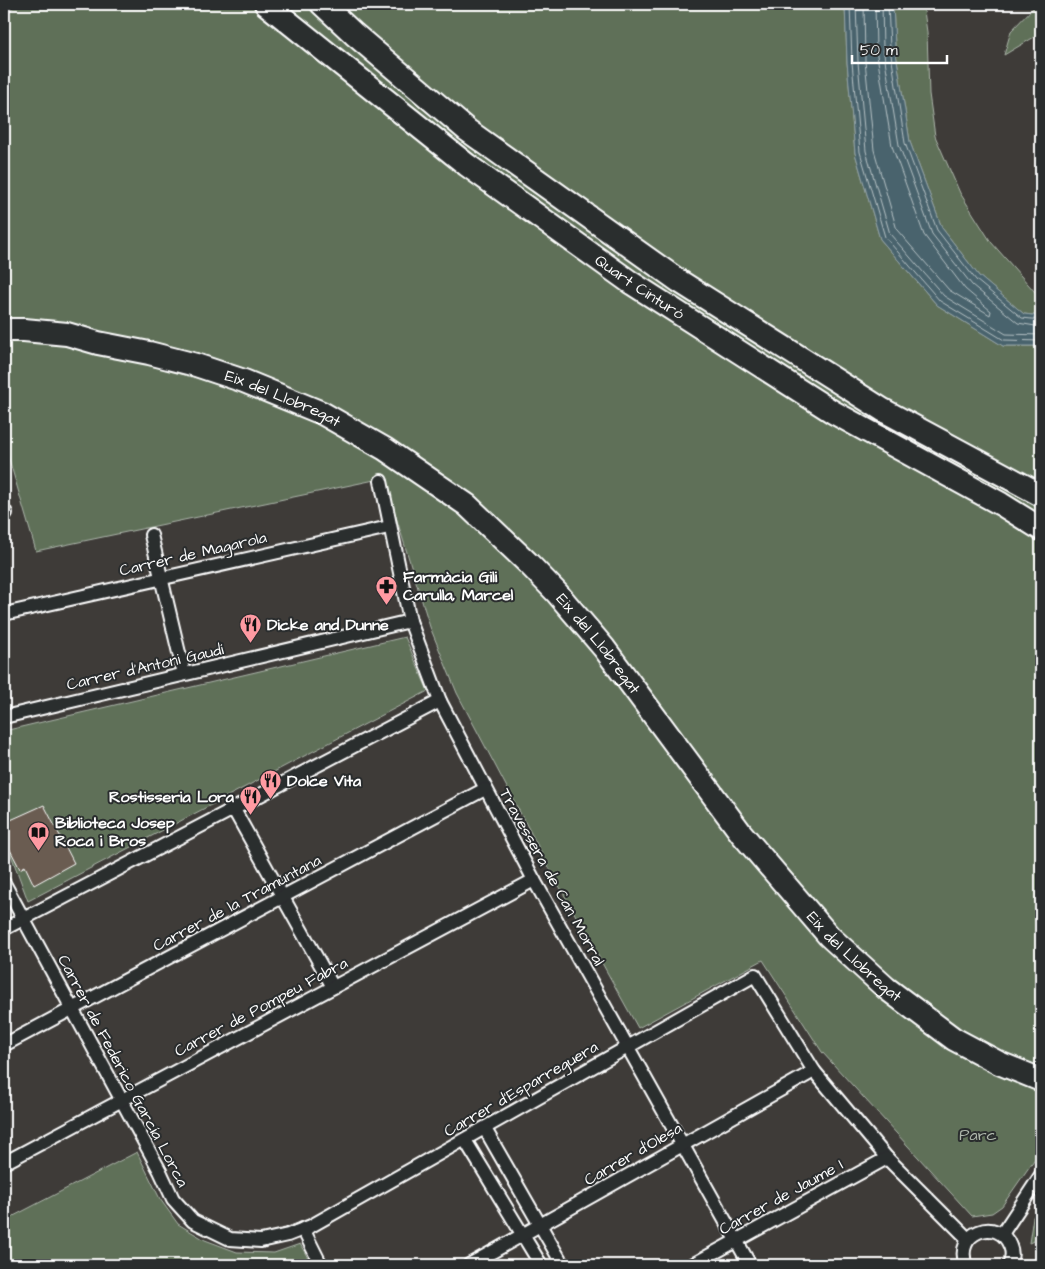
<svg xmlns="http://www.w3.org/2000/svg" width="1045" height="1269" font-family="'Architects Daughter',sans-serif">
	<style>
		.green { fill: #5e6f58; stroke: #aeb7ac }
		.water { fill: #49646d; stroke: #92a2a7 }
		.lines { fill: none; stroke-linecap: round; stroke-linejoin: round }
		.shore { stroke: #b6c1c5; stroke-width: 1 }
		.building { fill: #6b5c51; stroke: #fff }
		.street-casing { stroke: #fff; stroke-width: 16 }
		.highway-casing { stroke: #fff; stroke-width: 26 }
		.street { stroke: #2a2d2e; stroke-width: 12 }
		.highway { stroke: #2a2d2e; stroke-width: 22 }
		.labels { text-anchor: middle; dominant-baseline: central; stroke-width: 4; stroke-linejoin: round; paint-order: stroke }
		.street-label { font-size: 16px; fill: #fff; stroke: #2a2d2e }
		.poi-label { font-size: 16px; font-weight: bold; fill: #fff; stroke: #2a2d2e; text-anchor: start }
		.park-label { font-size: 16px; fill: #aeb7ac; stroke: #2a2d2e }
	</style>
	<rect width="100%" height="100%" fill="#3e3b38"/>
	<filter id="ink" filterUnits="userSpaceOnUse"><feTurbulence type="fractalNoise" baseFrequency=".02" numOctaves="2"/><feDisplacementMap in="SourceGraphic" scale="10" xChannelSelector="R" yChannelSelector="G"/><feConvolveMatrix kernelMatrix="1 2 1 2 8 2 1 2 1" color-interpolation-filters="sRGB"/></filter>
	<g filter="url(#ink)">
		<g class="green">
			<polygon points="15,4 845,4 847,62 855,153 880,239 937,305 1003,346 1041,346 1041,1150 1002,1206 992,1213 972,1216 822,1052 763,960 638,1028 551,871 457,693 430,627 384,478 36,551 4,442 4,20"/>
			<polygon points="893,4 923,4 927,32 929,94 935,136 960,193 991,242 1035,292 1041,294 1041,316 1024,314 979,276 942,228 910,142 895,47"/>
			<polygon points="1037,4 1041,4 1041,33 1004,55 1011,31"/>
			<polygon points="405,637 428,691 28,901 4,836 4,731"/>
			<polygon points="137,1152 160,1199 178,1224 205,1240 237,1252 274,1253 300,1244 312,1265 4,1264 4,1221"/>
			<polygon points="1041,1206 1041,1238 1029,1243 1033,1217"/>
		</g>
		<polygon class="water" points="845,4 893,4 895,47 910,142 942,228 979,276 1024,314 1041,316 1041,346 1003,346 937,305 880,239 855,153 847,62"/>
		<g class="lines">
			<g class="shore">
				<polyline points="850,4 852,62 860,152 885,237 940,301 1004,340 1041,341"/>
				<polyline points="856,4 858,62 866,151 890,234 944,296 1006,334 1041,335"/>
				<polyline points="864,4 865,61 874,150 897,230 949,290 990,315 991,311 965,289 924,235 892,146 876,49 875,4"/>
				<polyline points="882,4 883,48 899,145 932,234 972,285 1018,323 1041,327"/>
				<polyline points="888,4 890,48 905,143 937,230 976,280 1022,318 1041,320"/>
			</g>
		</g>
		<polygon class="building" points="44,805 74,863 34,885 25,866 20,869 4,838 4,823"/>
		<g class="lines">
			<defs>
				<g id="street">
					<polyline points="381,481 410,621 440,701 534,880 750,1265"/>
					<polyline points="4,513 6,513"/>
					<polyline points="151,535 184,674"/>
					<polyline points="4,614 389,527"/>
					<polyline points="4,717 410,621"/>
					<polyline points="233,808 333,987"/>
					<polyline points="4,883 160,1171 173,1199 193,1221 230,1239 261,1241 288,1235 311,1226 755,975 814,1071 887,1158 968,1239"/>
					<polyline points="4,929 440,701"/>
					<polyline points="4,1045 485,789"/>
					<polyline points="485,1129 563,1265"/>
					<polyline points="465,1140 541,1265"/>
					<polyline points="4,1163 534,880"/>
					<polyline points="303,1229 321,1265"/>
					<polyline points="1002,1234 1041,1175"/>
					<polyline points="469,1265 814,1071"/>
					<polyline points="692,1265 887,1158"/>
					<path d="M966,1265c-13,-32 32,-50 44,-19 3,7 2,13 -1,19"/>
				</g>
				<g id="highway">
					<path id="s1" d="M266,4l201,161 163,117 203,130 168,92 40,25"/>
					<polyline points="322,4 354,34 467,130 679,281 883,410 1041,495"/>
					<path id="s2" d="M4,330h20l43,4 31,9 51,10 47,12 48,16 78,32 63,36 82,56 61,58 29,30 47,55 137,185 88,103 57,52 68,51 45,24 42,17"/>
				</g>
			</defs>
			<use href="#street" class="street-casing"/>
			<use href="#highway" class="highway-casing"/>
			<use href="#street" class="street"/>
			<use href="#highway" class="highway"/>
		</g>
	</g>
	<defs>
		<symbol id="pharmacy-pin" viewBox="-11 -11 22 30"><path d="M0 17L-7.5 6A9.5 9.5 0 1 1 7.5 6Z" fill="#ff9aa2" stroke="#2a2d2e"/><path d="M-2-6h4v4h4v4h-4v4h-4v-4h-4v-4h4Z" fill="#111"/></symbol>
		<symbol id="restaurant-pin" viewBox="-11 -11 22 30"><path d="M0 17L-7.5 6A9.5 9.5 0 1 1 7.5 6Z" fill="#ff9aa2" stroke="#2a2d2e"/><path d="M-5-6h1v4h1v-4h1v4h1v-4h1v5L-1.5 .5V6h-2V.5L-5-1ZM5-6V6H3V1.5H1.5Q1.5-4 5-6Z" fill="#111"/></symbol>
		<symbol id="library-pin" viewBox="-11 -11 22 30"><path d="M0 17L-7.5 6A9.5 9.5 0 1 1 7.5 6Z" fill="#ff9aa2" stroke="#2a2d2e"/><path d="M-6-4Q-3-5.5-.7-3.5V5Q-3 3-6 4ZM6-4Q3-5.5 .7-3.5V5Q3 3 6 4Z" fill="#111"/></symbol>
	</defs>
	<g fill-rule="evenodd">
		<use href="#pharmacy-pin" x="374" y="574" width="25" height="34"/>
		<use href="#restaurant-pin" x="238" y="612" width="25" height="34"/>
		<use href="#restaurant-pin" x="258" y="768" width="25" height="34"/>
		<use href="#restaurant-pin" x="238" y="784" width="25" height="34"/>
		<use href="#library-pin" x="26" y="820" width="25" height="34"/>
	</g>
	<g class="labels">
		<g class="street-label">
			<text stroke="none"><textPath href="#s1" startOffset="469">Quart Cinturó</textPath></text>
			<text stroke="none"><textPath href="#s2" startOffset="289">Eix del Llobregat</textPath></text>
			<text transform="translate(193 554) rotate(-13)">Carrer de Magarola</text>
			<text stroke="none"><textPath href="#s2" startOffset="694">Eix del Llobregat</textPath></text>
			<text transform="translate(145 667) rotate(-13)">Carrer d'Antoni Gaudí</text>
			<text transform="translate(552 877) rotate(61)">Travessera de Can Morral</text>
			<text transform="translate(237 903) rotate(-28)">Carrer de la Tramuntana</text>
			<text stroke="none"><textPath href="#s2" startOffset="1099">Eix del Llobregat</textPath></text>
			<text transform="translate(261 1007) rotate(-28)">Carrer de Pompeu Fabra</text>
			<text transform="translate(123 1071) rotate(62)">Carrer de Federico García Lorca</text>
			<text transform="translate(521 1089) rotate(-30)">Carrer d'Esparreguera</text>
			<text transform="translate(633 1154) rotate(-30)">Carrer d'Olesa</text>
			<text transform="translate(781 1197) rotate(-29)">Carrer de Jaume I</text>
		</g>
		<g class="poi-label">
			<text x="403" y="577">Farmàcia Gili<tspan x="403" dy="18">Carulla, Marcel</tspan></text>
			<text x="267" y="625">Dicke and Dunne</text>
			<text x="287" y="781">Dolce Vita</text>
			<text x="234" y="797" text-anchor="end">Rostisseria Lora</text>
			<text x="55" y="823">Biblioteca Josep<tspan x="55" dy="18">Roca i Bros</tspan></text>
		</g>
		<g class="park-label">
			<text x="978" y="1135">Parc</text>
		</g>
	</g>
	<rect width="1045" height="1269" fill="none" stroke="#2a2d2e" stroke-width="20"/>
	<rect x="10" y="10" width="1025" height="1249" fill="none" stroke="#fff" stroke-width="2" filter="url(#ink)"/>
	<path d="M852 55v8h95v-8" fill="none" stroke="#ffffff" stroke-width="2.5"/>
	<text x="860" y="55" font-size="15" fill="#ffffff" stroke="#2a2d2e" stroke-width="4" paint-order="stroke">50 m</text>
</svg>
